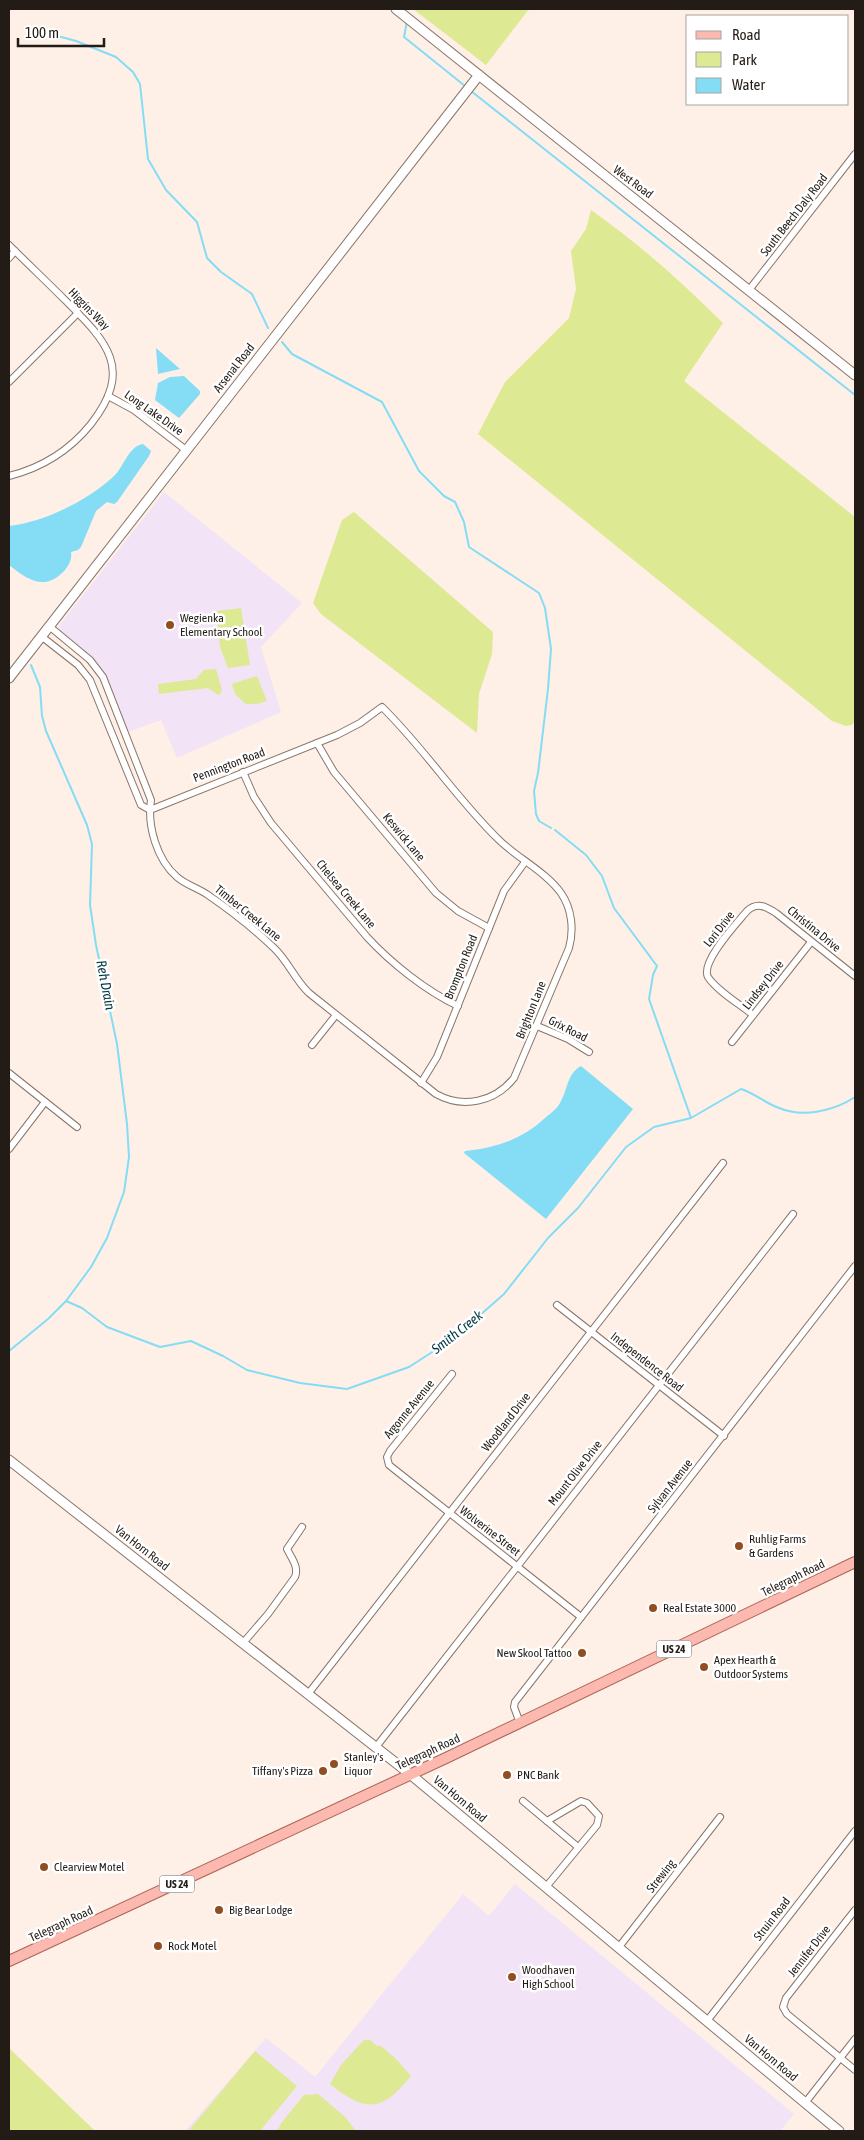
<svg xmlns="http://www.w3.org/2000/svg" width="864" height="2140" font-family="'Asap Condensed',sans-serif">
	<style>
		.education { fill: #f2e3f6 }
		.green { fill: #dee993 }
		.water { fill: #84dcf5 }
		.lines { fill: none; stroke-linecap: round; stroke-linejoin: round }
		.stream { stroke: #84dcf5; stroke-width: 2 }
		.street-casing { stroke: #8a7569; stroke-width: 8 }
		.secondary-casing { stroke: #8a7569; stroke-width: 11 }
		.primary-casing { stroke: #ae6456; stroke-width: 12 }
		.street { stroke: #fff; stroke-width: 6 }
		.secondary { stroke: #fff; stroke-width: 9 }
		.primary { stroke: #fbb9af; stroke-width: 10 }
		.poi-dot { fill: #924e21; stroke: #fff; stroke-width: 2 }
		.labels { text-anchor: middle; dominant-baseline: central; stroke-width: 5; stroke-linejoin: round; paint-order: stroke }
		.shield { fill: #fff; stroke: #655f5c; stroke-width: 1 }
		.shield-label { font-size: 11px; font-weight: bold; fill: #231b16 }
		.street-label { font-size: 12px; fill: #231b16; stroke: #fff }
		.poi-label { font-size: 12px; fill: #231b16; stroke: #fff; text-anchor: start }
		.water-label { font-size: 14px; font-style: italic; fill: #003946; stroke: #fff }
	</style>
	<rect width="100%" height="100%" fill="#fef0e7"/>
	<g class="education">
		<polygon points="164,492 302,603 261,647 281,712 177,758 161,720 128,732 101,669 88,654 60,631 59,626"/>
		<polygon points="515,1884 794,2114 780,2131 185,2131 266,2038 315,2077 463,1894 489,1916"/>
	</g>
	<g class="green">
		<polygon points="413,9 529,9 486,65"/>
		<path d="M591,210c47,33 91,72 132,113l-39,58 171,136v204l-3,4 -6,1 -14,-5 -354,-287 27,-52 64,-64 7,-29 -5,-38 15,-22z"/>
		<polygon points="354,512 493,632 492,654 479,694 477,733 321,614 313,603 342,520"/>
		<polygon points="241,608 250,665 228,668 220,647 216,611"/>
		<polygon points="216,669 222,690 220,694 218,695 208,688 159,694 158,684 196,679 204,670"/>
		<polygon points="257,676 267,701 257,704 246,704 235,694 232,684"/>
		<path d="M364,2040h6l7,6h4l15,13 15,17c-29,36 -45,37 -81,8l11,-19z"/>
		<polygon points="9,2048 95,2131 9,2131"/>
		<polygon points="255,2051 297,2086 260,2131 192,2131 190,2129"/>
		<polygon points="318,2094 345,2117 356,2131 277,2131 282,2122 304,2095"/>
	</g>
	<g class="water">
		<polygon points="156,348 180,369 158,374"/>
		<polygon points="184,376 200,391 200,394 179,418 155,400 158,383 170,377"/>
		<path d="M143,444l8,7 -2,5 -32,46 -3,2 -7,-2 -11,9 -15,36 -3,3 -7,2c1,7 -1,12 -6,18 -20,22 -37,10 -56,-5v-39c36,-4 80,-26 106,-51 9,-9 14,-29 28,-31z"/>
		<path d="M581,1066l52,43 -87,110 -82,-66 1,-2c32,-3 57,-12 80,-33 6,-5 13,-10 16,-17 7,-13 6,-27 20,-35z"/>
	</g>
	<g class="lines">
		<g class="stream">
			<polyline points="407,21 404,37 465,86"/>
			<polyline points="54,35 76,41 116,57 133,72 140,84 148,159 166,190 197,222 207,258 221,272 252,294 268,328"/>
			<polyline points="471,91 855,395"/>
			<polyline points="282,342 292,354 382,402 419,471 444,496 455,502 464,522 469,547 539,593 545,608 551,649 548,689 538,773 534,791 536,814 539,821 551,828"/>
			<polyline points="555,830 586,855 602,876 614,908 657,966 653,975 649,999 691,1118"/>
			<path d="M66,1301l16,7 25,19 53,20 31,-6 32,15 24,14 53,13 47,6 62,-22 45,-29 50,-44 44,-56 30,-30 48,-61 28,-20 37,-9 50,-29c15,5 24,14 38,19 24,10 55,3 76,-11"/>
			<polyline points="9,1351 48,1319 66,1301 91,1267 107,1238 124,1192 129,1157 127,1124 117,1044 96,945 90,905 92,844 87,825 46,731 42,716 40,687 31,665"/>
		</g>
		<defs>
			<g id="street">
				<path d="M9,245c19,19 38,37 57,56 41,41 68,68 25,123 -21,26 -50,44 -82,52"/>
				<polyline points="9,258 15,251"/>
				<polyline points="749,290 855,154"/>
				<polyline points="9,382 78,313"/>
				<polyline points="108,396 134,410 186,450"/>
				<path d="M49,626l41,34 13,17 48,123c-4,26 6,60 26,77 9,8 21,11 31,18 22,15 46,34 66,53 14,13 21,32 35,45l127,101c27,15 59,8 78,-16l55,-130c5,-18 3,-39 -8,-55 -16,-22 -44,-35 -63,-54 -42,-41 -74,-91 -116,-132l-22,16 -23,12 -187,75"/>
				<polyline points="41,636 78,665 90,680 141,805 150,810"/>
				<polyline points="317,743 334,772 436,893 458,911 489,928"/>
				<path d="M243,772l11,25 17,26 96,114c24,26 59,54 91,69"/>
				<path d="M753,1015c-12,-10 -37,-25 -45,-38 -8,-15 29,-54 39,-66 10,-9 18,-5 29,2l79,63"/>
				<polyline points="537,1026 568,1039 589,1052"/>
				<polyline points="732,1042 811,942"/>
				<polyline points="312,1045 336,1015"/>
				<polyline points="9,1073 77,1127"/>
				<polyline points="421,1083 437,1057 504,891 525,862"/>
				<polyline points="9,1149 45,1102"/>
				<polyline points="557,1305 724,1436"/>
				<polyline points="452,1374 390,1451 387,1457 389,1465 581,1617"/>
				<path d="M243,1643l25,-29 27,-37c4,-10 -3,-18 -8,-28l15,-22"/>
				<polyline points="308,1694 723,1163"/>
				<polyline points="520,1723 514,1707 515,1702 855,1266"/>
				<polyline points="376,1747 793,1214"/>
				<polyline points="523,1801 578,1847"/>
				<polyline points="546,1887 597,1825 599,1816 587,1803 581,1801 547,1821"/>
				<polyline points="855,1910 786,1998 783,2007 787,2014 855,2070"/>
				<polyline points="619,1947 720,1817"/>
				<polyline points="707,2021 855,1831"/>
				<polyline points="805,2103 855,2039"/>
			</g>
			<g id="secondary">
				<polyline points="396,9 855,375"/>
				<polyline points="9,678 479,75"/>
				<polyline points="9,1460 410,1774 839,2131"/>
			</g>
			<polyline id="primary" points="9,1961 446,1758 855,1562"/>
		</defs>
		<use href="#street" class="street-casing"/>
		<use href="#secondary" class="secondary-casing"/>
		<use href="#primary" class="primary-casing"/>
		<use href="#street" class="street"/>
		<use href="#secondary" class="secondary"/>
		<use href="#primary" class="primary"/>
	</g>
	<g class="poi-dot">
		<circle cx="170" cy="625" r="5"/>
		<circle cx="739" cy="1546" r="5"/>
		<circle cx="653" cy="1608" r="5"/>
		<circle cx="582" cy="1653" r="5"/>
		<circle cx="704" cy="1667" r="5"/>
		<circle cx="334" cy="1764" r="5"/>
		<circle cx="323" cy="1771" r="5"/>
		<circle cx="507" cy="1775" r="5"/>
		<circle cx="44" cy="1867" r="5"/>
		<circle cx="219" cy="1910" r="5"/>
		<circle cx="158" cy="1946" r="5"/>
		<circle cx="512" cy="1977" r="5"/>
	</g>
	<g class="labels">
		<g class="shield">
			<rect x="656.5" y="1640.5" width="35" height="17" rx="4"/>
			<rect x="159.5" y="1875.5" width="35" height="17" rx="4"/>
		</g>
		<g class="shield-label">
			<text x="674" y="1649">US 24</text>
			<text x="177" y="1884">US 24</text>
		</g>
		<g class="street-label">
			<text transform="translate(633 182) rotate(37)">West Road</text>
			<text transform="translate(794 215) rotate(-52)">South Beech Daly Road</text>
			<text transform="translate(89 309) rotate(46)">Higgins Way</text>
			<text transform="translate(234 368) rotate(-52)">Arsenal Road</text>
			<text transform="translate(154 413) rotate(35)">Long Lake Drive</text>
			<text transform="translate(229 765) rotate(-21)">Pennington Road</text>
			<text transform="translate(404 837) rotate(50)">Keswick Lane</text>
			<text transform="translate(346 894) rotate(50)">Chelsea Creek Lane</text>
			<text transform="translate(248 913) rotate(39)">Timber Creek Lane</text>
			<text transform="translate(719 929) rotate(-52)">Lori Drive</text>
			<text transform="translate(814 929) rotate(39)">Christina Drive</text>
			<text transform="translate(461 967) rotate(-68)">Brompton Road</text>
			<text transform="translate(763 985) rotate(-52)">Lindsey Drive</text>
			<text transform="translate(531 1010) rotate(-68)">Brighton Lane</text>
			<text transform="translate(568 1029) rotate(27)">Grix Road</text>
			<text transform="translate(647 1362) rotate(38)">Independence Road</text>
			<text transform="translate(409 1409) rotate(-51)">Argonne Avenue</text>
			<text transform="translate(506 1422) rotate(-52)">Woodland Drive</text>
			<text transform="translate(575 1473) rotate(-52)">Mount Olive Drive</text>
			<text transform="translate(670 1486) rotate(-52)">Sylvan Avenue</text>
			<text transform="translate(490 1531) rotate(38)">Wolverine Street</text>
			<text transform="translate(142 1548) rotate(38)">Van Horn Road</text>
			<text transform="translate(793 1578) rotate(-26)">Telegraph Road</text>
			<text transform="translate(428 1752) rotate(-25)">Telegraph Road</text>
			<text transform="translate(460 1799) rotate(40)">Van Horn Road</text>
			<text transform="translate(661 1876) rotate(-52)">Strewing</text>
			<text transform="translate(772 1919) rotate(-52)">Struin Road</text>
			<text transform="translate(61 1924) rotate(-25)">Telegraph Road</text>
			<text transform="translate(809 1951) rotate(-52)">Jennifer Drive</text>
			<text transform="translate(771 2058) rotate(40)">Van Horn Road</text>
		</g>
		<g class="poi-label">
			<text x="180" y="618">Wegienka<tspan x="180" dy="14">Elementary School</tspan></text>
			<text x="749" y="1539">Ruhlig Farms<tspan x="749" dy="14">&amp; Gardens</tspan></text>
			<text x="663" y="1608">Real Estate 3000</text>
			<text x="572" y="1653" text-anchor="end">New Skool Tattoo</text>
			<text x="714" y="1660">Apex Hearth &amp;<tspan x="714" dy="14">Outdoor Systems</tspan></text>
			<text x="344" y="1757">Stanley's<tspan x="344" dy="14">Liquor</tspan></text>
			<text x="313" y="1771" text-anchor="end">Tiffany's Pizza</text>
			<text x="517" y="1775">PNC Bank</text>
			<text x="54" y="1867">Clearview Motel</text>
			<text x="229" y="1910">Big Bear Lodge</text>
			<text x="168" y="1946">Rock Motel</text>
			<text x="522" y="1970">Woodhaven<tspan x="522" dy="14">High School</tspan></text>
		</g>
		<g class="water-label">
			<text transform="translate(106 985) rotate(79)">Reh Drain</text>
			<text transform="translate(457 1332) rotate(-38)">Smith Creek</text>
		</g>
	</g>
	<rect width="864" height="2140" fill="none" stroke="#231b16" stroke-width="20"/>
	<rect x="686" y="15" width="162" height="90" fill="#ffffff" stroke="#a7a4a2"/>
	<rect x="696" y="31" width="25" height="8" fill="#fbb9af" stroke="#a7a4a2"/>
	<text x="732" y="40" font-size="15" fill="#231b16">Road</text>
	<rect x="696" y="52" width="25" height="15" fill="#dee993" stroke="#a7a4a2"/>
	<text x="732" y="65" font-size="15" fill="#231b16">Park</text>
	<rect x="696" y="78" width="25" height="15" fill="#84dcf5" stroke="#a7a4a2"/>
	<text x="732" y="90" font-size="15" fill="#231b16">Water</text>
	<path d="M18 38v8h86v-8" fill="none" stroke="#231b16" stroke-width="2.5"/>
	<text x="25" y="38" font-size="15" fill="#231b16" stroke="#ffffff" stroke-width="4" paint-order="stroke">100 m</text>
</svg>
